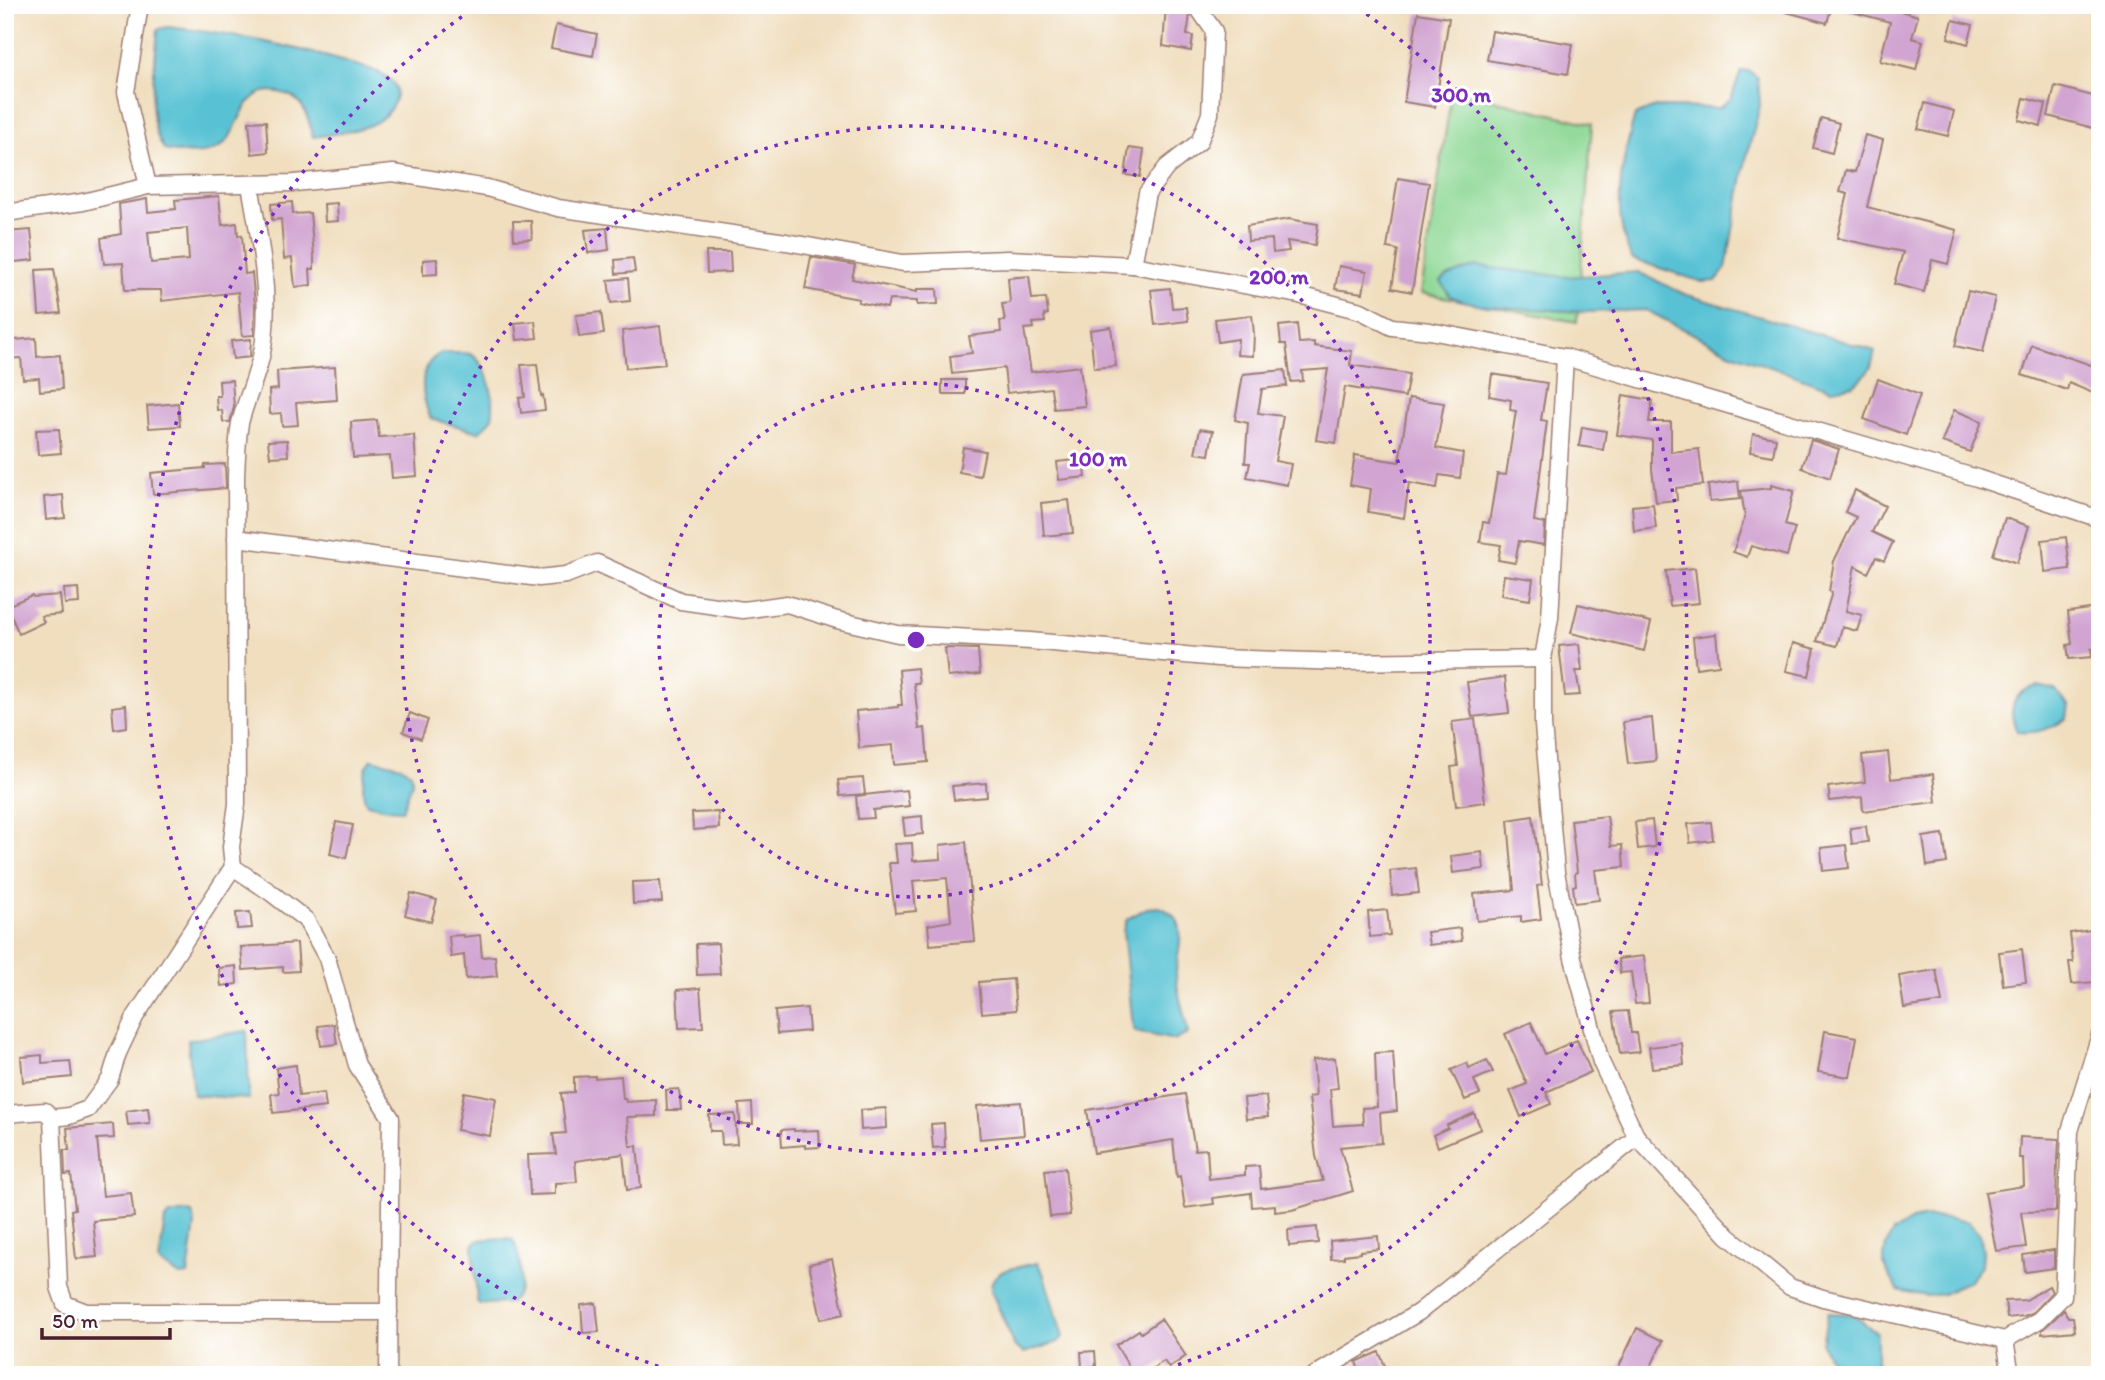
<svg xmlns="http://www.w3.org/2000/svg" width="2105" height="1380" font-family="Itim,sans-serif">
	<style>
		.green { fill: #8ed895; stroke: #6c7c60; stroke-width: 2 }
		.water { fill: #58c2d4; stroke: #517080; stroke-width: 2 }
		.building { fill: #d1a4d1; fill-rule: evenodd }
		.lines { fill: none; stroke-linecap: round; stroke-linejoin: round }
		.minor-casing { stroke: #9d7e74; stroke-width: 19 }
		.minor { stroke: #fff; stroke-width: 16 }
		.ring { fill: none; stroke: #7b2cbf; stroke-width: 3.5; stroke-dasharray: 3.5 7 }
		.centre { fill: #7b2cbf; stroke: #fff; stroke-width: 3.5 }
		.ring-label { font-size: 21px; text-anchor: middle; font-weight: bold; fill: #7b2cbf; stroke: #fff; stroke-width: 6; stroke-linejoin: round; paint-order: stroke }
	</style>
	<rect width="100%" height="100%" fill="#fff"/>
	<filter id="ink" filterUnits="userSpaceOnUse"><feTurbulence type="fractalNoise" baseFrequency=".0143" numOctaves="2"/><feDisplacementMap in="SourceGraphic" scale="14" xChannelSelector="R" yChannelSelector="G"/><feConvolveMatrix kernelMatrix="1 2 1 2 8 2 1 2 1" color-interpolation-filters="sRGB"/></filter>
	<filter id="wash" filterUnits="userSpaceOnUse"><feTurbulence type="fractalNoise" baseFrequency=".00686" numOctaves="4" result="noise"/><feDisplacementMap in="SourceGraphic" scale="28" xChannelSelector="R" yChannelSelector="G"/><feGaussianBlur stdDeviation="1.57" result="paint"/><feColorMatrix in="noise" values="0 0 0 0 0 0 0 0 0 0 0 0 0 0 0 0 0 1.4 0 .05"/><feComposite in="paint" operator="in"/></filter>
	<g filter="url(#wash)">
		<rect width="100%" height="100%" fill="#f0debe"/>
		<polygon class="green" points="1452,90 1592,124 1577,322 1421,293"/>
		<g class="water">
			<path d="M168,27c63,7 123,18 184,37 10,3 26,6 35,13 10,8 12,16 6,27 -13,28 -53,28 -80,33 -4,-17 -8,-37 -27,-43 -48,-16 -42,40 -68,54 -15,9 -37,5 -53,2 -22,-28 -9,-86 -7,-121z"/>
			<path d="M1741,71h8l9,7 2,28 -14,53 -20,109 -10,13 -14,1 -70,-23c-22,-45 -10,-98 3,-144l20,-8 64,1 12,-9z"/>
			<polygon points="1476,266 1567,277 1638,272 1684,294 1875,351 1871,367 1865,375 1854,385 1832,389 1729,352 1646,310 1583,312 1486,306 1459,300 1450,296 1441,282 1447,277"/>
			<path d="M442,353c8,1 21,-1 28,1 17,7 28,51 21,66 -3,4 -9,8 -12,12l-48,-13c-10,-22 -15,-55 11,-66z"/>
			<path d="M2038,686l17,4 14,15 -2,13c-13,10 -36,18 -50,13 -11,-23 -3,-40 21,-45z"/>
			<path d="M372,759l29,7 10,7 1,10 -10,27 -15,-1 -20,-5c-7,-12 -4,-35 5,-45z"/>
			<path d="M1159,907c11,4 20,10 21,23 2,14 -4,30 -4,44 1,22 9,39 12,60l-13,6 -39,-8 -3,-5 -10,-96 4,-12 20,-11z"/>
			<polygon points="247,1031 249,1099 193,1095 188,1040"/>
			<polygon points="186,1212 192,1213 195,1224 188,1275 180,1276 159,1262 165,1219 170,1215"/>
			<polygon points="1927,1217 1948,1218 1968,1222 1980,1235 1983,1251 1982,1265 1970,1280 1943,1294 1926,1296 1898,1290 1883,1264 1886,1245 1893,1232 1912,1220"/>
			<path d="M503,1238l9,1c8,10 12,44 5,55 -2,4 -5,6 -8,9l-30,1 -2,-3 -4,-56 6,-5z"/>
			<path d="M1037,1263l6,10 20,64 -5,5 -34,11 -9,-6 -24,-57c-2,-22 29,-23 46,-27z"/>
			<path d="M1828,1313l24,1 25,19v30c-16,9 -30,8 -46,-1l-9,-19z"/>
		</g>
		<g id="blocks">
			<g class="building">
				<polygon points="1166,5 1186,6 1190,15 1187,35 1193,36 1191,51 1163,46"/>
				<polygon points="1779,5 1832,5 1827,23 1779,10"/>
				<polygon points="1845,5 1891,5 1890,8 1918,16 1912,38 1923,41 1916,70 1880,61 1890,22 1845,10"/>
				<polygon points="1418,13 1449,18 1435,107 1404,102"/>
				<polygon points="1953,20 1973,25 1968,44 1948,38"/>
				<polygon points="556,25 597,34 593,56 551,48"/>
				<polygon points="1492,31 1573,44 1568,74 1487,60"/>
				<polygon points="2055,86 2100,98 2093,128 2048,116"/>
				<polygon points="2024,98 2046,104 2041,126 2019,120"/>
				<polygon points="1925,103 1954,111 1948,136 1918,129"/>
				<polygon points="1821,118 1839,123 1832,153 1813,148"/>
				<polygon points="266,121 268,152 252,154 249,122"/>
				<polygon points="1865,135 1883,140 1867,207 1957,230 1948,264 1932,260 1924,292 1894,284 1903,252 1837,238 1848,194 1840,192 1846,170 1855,172"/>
				<polygon points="1129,148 1144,150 1140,177 1125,175"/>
				<polygon points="1398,178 1429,183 1412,292 1392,288 1398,250 1387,248"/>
				<path d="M219,196l3,29 15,-2 1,13 4,-1 3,39 7,-1 3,33 -1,29 -12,1 -4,-44 -76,9 -1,-11h-36l-2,-27 -19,1 -3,-26 20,-4 -2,-30 28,-5 1,13 28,-3 -1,-9zM187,228l2,32 -38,3 -3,-31z"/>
				<polygon points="292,202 293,214 310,213 314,256 314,269 310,269 311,285 295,287 292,258 284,259 281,219 272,220 271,204"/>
				<polygon points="337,203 338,221 325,222 324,204"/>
				<polygon points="1289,219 1318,224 1315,245 1287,241 1289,251 1273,253 1272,239 1248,241 1247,226"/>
				<polygon points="513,221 531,221 532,239 514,240"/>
				<polygon points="607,228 609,250 588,253 585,230"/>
				<polygon points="31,230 34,260 5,263 5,232"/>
				<polygon points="706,252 730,252 731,272 707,273"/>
				<polygon points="811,257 855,265 852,279 917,292 917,289 937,289 938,304 917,305 917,301 889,300 887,308 858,302 859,299 805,289"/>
				<polygon points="633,258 635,272 616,274 615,260"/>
				<polygon points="437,259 437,274 423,275 423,260"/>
				<polygon points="1339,266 1367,271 1363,293 1335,289"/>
				<polygon points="54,269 61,313 39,315 36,270"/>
				<polygon points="1029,276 1032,299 1046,298 1048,314 1044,315 1045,322 1033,323 1034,328 1024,329 1031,372 1080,366 1085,406 1054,409 1051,388 1007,393 1004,368 952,374 950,356 972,353 969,336 1001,332 1000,321 1005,321 1002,304 1010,303 1008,278"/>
				<polygon points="628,278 630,301 611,303 608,280"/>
				<polygon points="1170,288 1172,308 1186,307 1188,321 1155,325 1151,290"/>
				<polygon points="1968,291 1995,297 1983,352 1955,346"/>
				<polygon points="601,312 604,334 579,337 576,315"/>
				<polygon points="1252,315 1254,334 1253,356 1237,355 1238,339 1218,342 1215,319"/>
				<polygon points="535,321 537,338 517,340 515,323"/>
				<polygon points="1297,324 1299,343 1314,342 1314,346 1352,351 1350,365 1409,374 1405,397 1345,387 1336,443 1316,440 1328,369 1302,371 1303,381 1291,382 1286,344 1281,344 1279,326"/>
				<polygon points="660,326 665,364 626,368 622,331"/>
				<polygon points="1111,327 1116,366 1094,368 1090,330"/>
				<polygon points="36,338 37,357 60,355 62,389 40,391 39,378 23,379 21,358 5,359 5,341"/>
				<polygon points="251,339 250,357 233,359 231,341"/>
				<polygon points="2032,345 2100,368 2100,396 2069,383 2067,390 2022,375"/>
				<polygon points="537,364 541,396 543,395 545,410 521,413 519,398 525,397 521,365"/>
				<polygon points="335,367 337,400 296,403 298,425 282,426 281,413 270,414 269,390 278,389 277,371"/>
				<polygon points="1285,370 1287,386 1262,389 1258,413 1283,416 1275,461 1291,464 1287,485 1247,477 1250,463 1245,463 1248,423 1235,420 1243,374"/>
				<polygon points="1492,374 1547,383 1541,420 1547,421 1534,521 1545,523 1544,545 1519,541 1515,563 1498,560 1501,545 1480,542 1483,522 1489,523 1497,474 1506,475 1516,411 1510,410 1511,400 1489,396"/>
				<polygon points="1878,379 1920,395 1906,435 1864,419"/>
				<polygon points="232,380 234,407 230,422 223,422 222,410 217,410 216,396 220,396 219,381"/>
				<rect x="942" y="380" width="23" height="14"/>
				<polygon points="1623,395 1652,400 1649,422 1671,422 1671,452 1699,449 1703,485 1676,488 1677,500 1656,502 1652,469 1652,440 1617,435"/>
				<polygon points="1409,398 1444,403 1436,448 1463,453 1460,478 1439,475 1437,488 1409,483 1404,518 1368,512 1371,489 1350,485 1355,455 1399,462"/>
				<polygon points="178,403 180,426 149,428 147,406"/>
				<polygon points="1954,410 1982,421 1970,452 1942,442"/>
				<polygon points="377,420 379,437 414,435 417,476 392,478 390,456 353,458 351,422"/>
				<polygon points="1582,427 1606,431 1603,450 1579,446"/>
				<polygon points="59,429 61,453 38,455 36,430"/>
				<polygon points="1200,429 1213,431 1209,455 1195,453"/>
				<polygon points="1753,434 1776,438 1773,456 1750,452"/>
				<polygon points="287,440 288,456 270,457 268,441"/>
				<polygon points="1811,440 1839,449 1830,478 1802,468"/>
				<polygon points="963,447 985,451 980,476 959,472"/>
				<polygon points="1084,459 1086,477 1059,480 1057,462"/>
				<polygon points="225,464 226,488 153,494 151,473 205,468 205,465"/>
				<polygon points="1738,481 1740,499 1710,502 1708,485"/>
				<polygon points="1771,485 1794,491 1785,525 1795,528 1787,556 1751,546 1747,557 1733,552 1745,517 1741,491 1771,488"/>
				<polygon points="1855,490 1885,506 1872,532 1893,542 1884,561 1876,557 1868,573 1855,566 1846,611 1862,615 1857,631 1842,627 1837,646 1817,641 1832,592 1829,591 1834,561 1856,517 1845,512"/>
				<polygon points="63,495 65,518 46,520 44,497"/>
				<polygon points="1069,500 1073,533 1044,536 1041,503"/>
				<polygon points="1653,504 1656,528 1634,531 1632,506"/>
				<polygon points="2005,518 2029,526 2017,563 1993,555"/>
				<polygon points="2066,537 2070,569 2045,572 2042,540"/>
				<polygon points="1695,568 1699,603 1670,606 1666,571"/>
				<polygon points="1504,575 1533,579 1530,600 1501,595"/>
				<polygon points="78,588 79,603 65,604 64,589"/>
				<polygon points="32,595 33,597 60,595 62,614 41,616 44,622 19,634 7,606"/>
				<polygon points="1578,604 1651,622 1644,651 1571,633"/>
				<polygon points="2097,608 2100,648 2091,649 2092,657 2069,659 2067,645 2072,644 2068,612"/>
				<polygon points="1716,634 1719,665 1696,668 1693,637"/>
				<polygon points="1793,643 1815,649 1809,676 1786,671"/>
				<polygon points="1579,644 1582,671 1576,671 1580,695 1565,696 1559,646"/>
				<polygon points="945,648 978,649 980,674 948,677"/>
				<polygon points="917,668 919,683 914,683 919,729 925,728 928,762 894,765 893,745 859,748 856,711 898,707 898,705 902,705 899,670"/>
				<polygon points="1505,677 1509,713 1472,717 1467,682"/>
				<polygon points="126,705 127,727 114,729 112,707"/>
				<polygon points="410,713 428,720 421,739 403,732"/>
				<polygon points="1652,718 1656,761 1628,764 1623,722"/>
				<polygon points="1475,719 1485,802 1456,806 1451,767 1458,766 1452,722"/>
				<polygon points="1888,752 1891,779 1933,774 1936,802 1863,811 1862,797 1830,801 1828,787 1865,782 1862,755"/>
				<polygon points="863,778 865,794 840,796 838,780"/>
				<polygon points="986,783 987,797 954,800 952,786"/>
				<polygon points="907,790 909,806 873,810 874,818 858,819 856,796"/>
				<polygon points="718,812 719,828 693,830 692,813"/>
				<polygon points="922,816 923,834 905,836 903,818"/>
				<polygon points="1533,816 1542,885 1537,886 1541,919 1521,922 1521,916 1477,921 1474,894 1514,890 1508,820"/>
				<polygon points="1607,816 1611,846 1622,845 1624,867 1595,870 1599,900 1575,903 1573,886 1576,885 1575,873 1577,872 1571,820"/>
				<polygon points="1652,820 1655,847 1638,849 1635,822"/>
				<polygon points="336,822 353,825 346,858 330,854"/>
				<polygon points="1711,822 1713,840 1690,843 1688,824"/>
				<polygon points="1866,826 1868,842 1852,844 1850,828"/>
				<polygon points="1943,834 1947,863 1927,866 1923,837"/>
				<polygon points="966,842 975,941 930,945 928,925 951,921 947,878 913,881 916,911 895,913 889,863 897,863 895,844 912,843 913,861 941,859 940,845"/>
				<polygon points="1846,845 1849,868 1823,871 1821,848"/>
				<polygon points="1482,852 1484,869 1453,873 1451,856"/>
				<polygon points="1416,868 1419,893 1392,896 1390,871"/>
				<polygon points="660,881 662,902 633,904 632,882"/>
				<polygon points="411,893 437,900 431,922 405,915"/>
				<polygon points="1387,910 1390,935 1370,937 1368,912"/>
				<polygon points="250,912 252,928 237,929 236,913"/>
				<polygon points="1460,928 1462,941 1429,945 1427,932"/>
				<polygon points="2098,929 2099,944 2091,945 2095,982 2072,984 2069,962 2073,962 2070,933"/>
				<polygon points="463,935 463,937 480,935 482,957 495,956 497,976 466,979 464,955 451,957 449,936"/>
				<polygon points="297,943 299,971 283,972 283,967 243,970 241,947"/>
				<polygon points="718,943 720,974 697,975 696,944"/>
				<polygon points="2022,949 2026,982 2003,985 1999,952"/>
				<polygon points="1644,956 1649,1003 1635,1004 1631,972 1620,973 1618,959"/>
				<polygon points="236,966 237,984 221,986 219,968"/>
				<polygon points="1936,970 1942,1002 1904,1008 1899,976"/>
				<polygon points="1013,979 1016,1010 982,1013 979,982"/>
				<polygon points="700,988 703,1027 679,1028 677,990"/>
				<polygon points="807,1008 809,1031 777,1034 775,1011"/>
				<polygon points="1628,1011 1631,1033 1636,1033 1639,1052 1620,1054 1613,1012"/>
				<polygon points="1531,1022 1545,1054 1577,1040 1591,1072 1546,1092 1551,1104 1521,1117 1510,1091 1527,1084 1505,1034"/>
				<polygon points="334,1024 337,1044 321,1046 318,1026"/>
				<polygon points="1825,1031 1857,1037 1850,1077 1818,1072"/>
				<polygon points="1682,1043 1684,1065 1652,1068 1649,1047"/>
				<polygon points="1393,1052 1397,1111 1380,1113 1382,1143 1340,1147 1353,1191 1292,1210 1275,1212 1275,1205 1252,1207 1251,1193 1213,1198 1214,1204 1185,1208 1180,1176 1177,1177 1173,1140 1094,1153 1087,1110 1185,1094 1195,1150 1207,1149 1209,1179 1245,1175 1245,1167 1259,1166 1261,1189 1323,1181 1316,1156 1309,1097 1316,1096 1313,1060 1335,1058 1338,1088 1330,1089 1333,1126 1363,1124 1362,1108 1377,1107 1375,1053"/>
				<polygon points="42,1055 42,1063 70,1061 72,1077 23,1082 21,1057"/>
				<polygon points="1487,1060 1493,1072 1474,1080 1480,1094 1465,1100 1451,1070 1467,1063 1469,1068"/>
				<polygon points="296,1065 299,1096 324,1093 326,1107 273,1113 271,1094 279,1093 276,1068"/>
				<polygon points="595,1076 595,1078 621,1076 623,1099 625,1099 626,1102 656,1100 656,1116 627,1117 630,1146 637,1146 641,1188 627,1190 623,1154 575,1161 577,1182 555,1183 555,1194 530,1195 528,1155 556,1154 553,1134 566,1133 561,1093 574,1092 574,1077"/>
				<polygon points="679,1089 681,1110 667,1110 666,1090"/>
				<polygon points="464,1092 496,1098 490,1136 457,1130"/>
				<polygon points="1266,1096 1268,1117 1246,1119 1244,1098"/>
				<polygon points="1021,1102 1024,1135 980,1139 977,1106"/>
				<polygon points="752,1103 753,1124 740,1124 739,1104"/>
				<polygon points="148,1108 150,1123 128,1125 126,1111"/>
				<polygon points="886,1108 887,1128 861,1130 860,1110"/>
				<polygon points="1474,1113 1481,1129 1438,1147 1433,1135 1448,1128 1447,1125"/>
				<polygon points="735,1114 737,1144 722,1145 721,1131 710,1131 709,1115"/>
				<polygon points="944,1123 945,1147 933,1148 931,1124"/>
				<polygon points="113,1124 114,1138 97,1139 103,1196 131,1193 134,1217 93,1221 97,1257 76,1259 71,1210 75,1209 71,1174 65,1175 64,1150 69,1150 67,1128"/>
				<polygon points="794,1129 794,1131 819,1130 820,1147 805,1148 805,1145 782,1147 781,1130"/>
				<polygon points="2020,1137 2059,1139 2058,1159 2057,1159 2056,1211 2021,1212 2026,1247 1996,1251 1985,1192 2024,1186 2023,1158 2019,1158"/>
				<polygon points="1065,1168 1070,1215 1050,1217 1045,1170"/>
				<polygon points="1317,1227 1318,1243 1289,1246 1288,1230"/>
				<polygon points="1378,1236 1379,1249 1360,1251 1360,1253 1344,1255 1344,1258 1331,1259 1330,1241"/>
				<polygon points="2054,1250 2054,1268 2025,1272 2023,1255"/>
				<polygon points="832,1259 844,1314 821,1319 809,1264"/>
				<polygon points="2049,1286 2052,1292 2033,1312 2024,1316 2007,1318 2005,1301 2026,1300"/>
				<polygon points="596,1303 599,1332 583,1333 581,1305"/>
				<polygon points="2064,1310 2068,1317 2073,1317 2075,1331 2042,1334 2042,1330"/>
				<polygon points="1161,1319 1186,1356 1169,1368 1164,1361 1142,1375 1134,1375 1116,1345 1139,1330 1141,1333"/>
				<polygon points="1637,1328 1663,1341 1647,1375 1615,1375"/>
				<polygon points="1095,1351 1096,1366 1082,1367 1081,1352"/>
				<polygon points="1379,1352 1389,1375 1361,1375 1356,1362"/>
			</g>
		</g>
	</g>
	<g filter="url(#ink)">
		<use href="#blocks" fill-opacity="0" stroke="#9d7e74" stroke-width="2"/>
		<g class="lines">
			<defs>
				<g id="minor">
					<polyline points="140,5 126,92 148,186"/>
					<path d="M250,185c9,51 20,103 14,155 -3,29 -17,55 -24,83 -3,17 -3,36 -4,53l1,328 -6,43 2,20 37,25 36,28 21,38 30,107 34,53 -3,257"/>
					<polyline points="5,213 83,202 148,186 294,183 393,173 487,188 558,208 786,242 903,263 1008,259 1133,265 1299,295 1361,311 1392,327 1430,331 1565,357 1977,478 2100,519"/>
					<polyline points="1133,265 1147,193 1167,167 1199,142 1210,114 1214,31 1196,5"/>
					<polyline points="1565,357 1550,618 1543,659 1543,725 1556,872 1573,958 1601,1062 1636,1136 1728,1236 1790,1287 1823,1298 2005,1340 2039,1320 2063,1296 2070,1131 2100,1035"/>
					<polyline points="236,538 539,578 566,575 597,563 681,601 743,610 787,604 837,620 898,634 1030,641 1218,658 1345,662 1543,659"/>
					<polyline points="5,1114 45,1111 52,1118 59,1287 65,1304 86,1312 389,1312"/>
					<polyline points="52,1118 69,1116 88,1109 110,1079 118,1053 135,1017 233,867"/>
					<polyline points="2005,1340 2011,1375"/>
					<polyline points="1315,1375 1419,1312 1637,1137"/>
				</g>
			</defs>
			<use href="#minor" class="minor-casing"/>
			<use href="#minor" class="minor"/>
		</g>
	</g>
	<g class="ring">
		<circle cx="916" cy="640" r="257"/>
		<circle cx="916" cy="640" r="514"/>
		<path d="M678 1373A771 771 0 0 1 474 8M1358 8A771 771 0 0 1 1154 1373"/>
	</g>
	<circle cx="916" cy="640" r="10" class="centre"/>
	<g class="ring-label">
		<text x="1461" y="102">300 m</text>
		<text x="1279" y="284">200 m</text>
		<text x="1098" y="466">100 m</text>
	</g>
	<rect width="2105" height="1380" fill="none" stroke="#fff" stroke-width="28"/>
	<path d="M42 1328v10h128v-10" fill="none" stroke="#4a1f2b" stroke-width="3.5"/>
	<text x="52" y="1328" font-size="21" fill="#4a1f2b" stroke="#ffffff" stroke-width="5" paint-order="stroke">50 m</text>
</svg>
